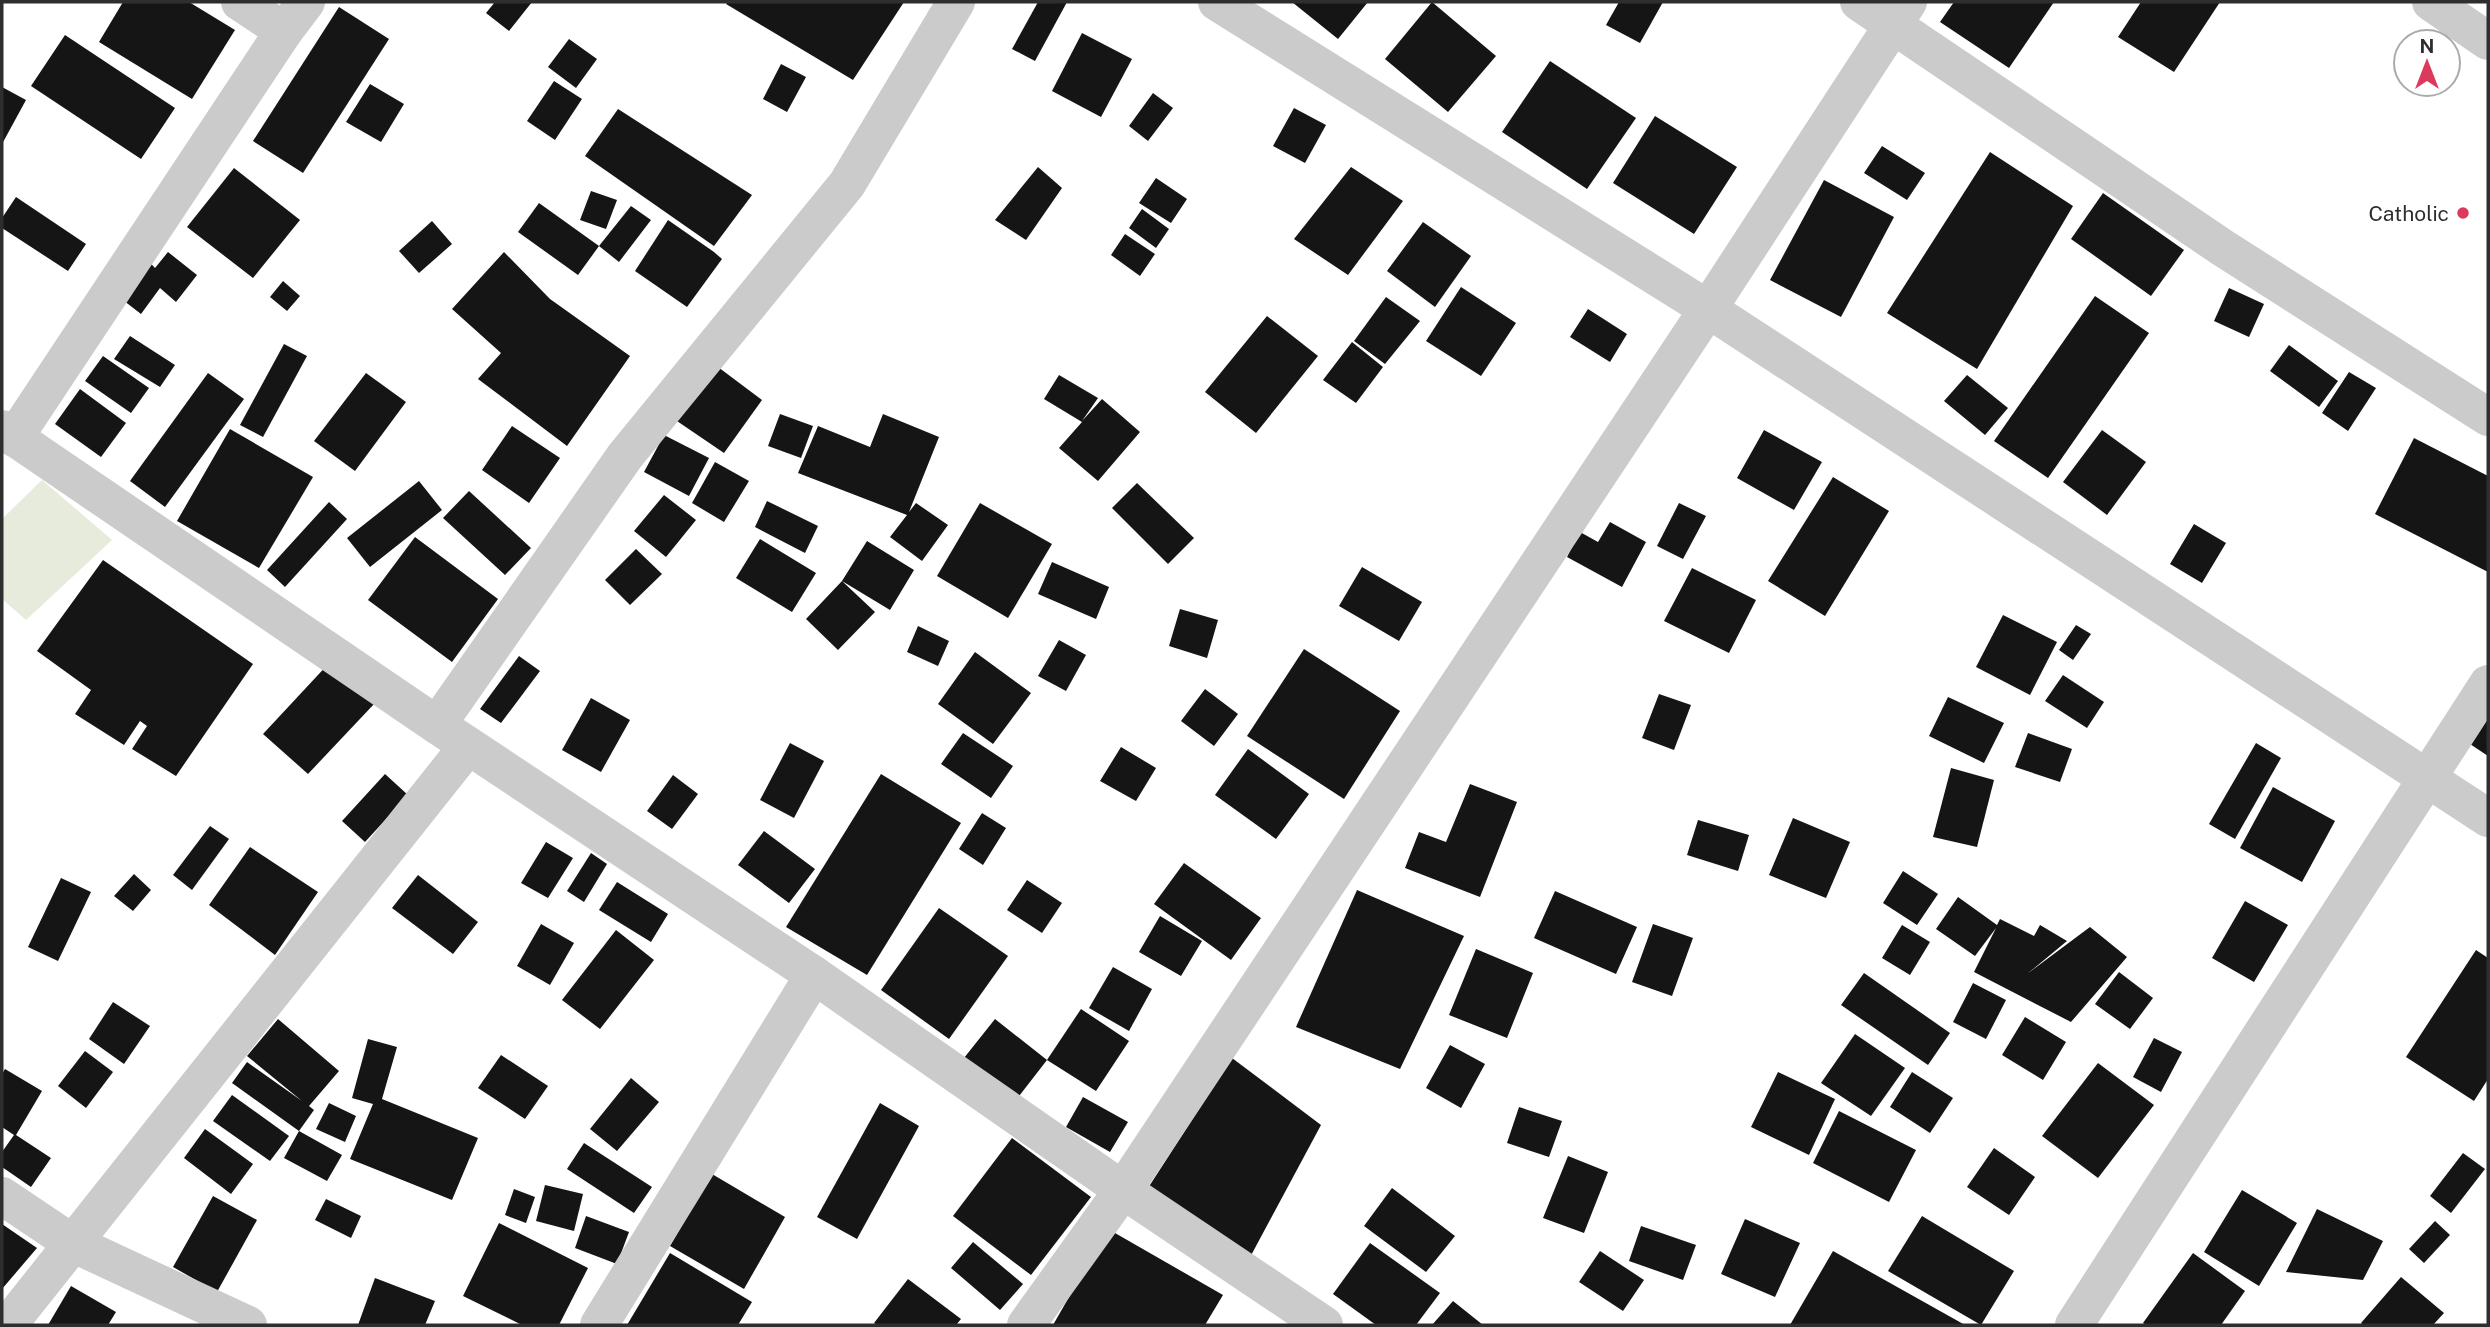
<svg xmlns="http://www.w3.org/2000/svg" width="2490" height="1327" font-family="'Public Sans',sans-serif">
	<style>
		.green { fill: #e6ebdc }
		.building { fill: #151515 }
		.lines { fill: none; stroke-linecap: round; stroke-linejoin: round }
		.street { stroke: #cbcbcb; stroke-width: 38 }
		.poi-dot { fill: #db3a5d; stroke: #fff; stroke-width: 2.5 }
		.labels { text-anchor: middle; dominant-baseline: central; stroke-width: 7; stroke-linejoin: round; paint-order: stroke }
		.poi-label { font-size: 21px; fill: #2e2e2e; stroke: #fff; text-anchor: end }
	</style>
	<rect width="100%" height="100%" fill="#fff"/>
	<polygon class="green" points="42,480 112,540 26,620 2,599 2,519"/>
	<g class="building">
		<polygon points="123,2 189,2 235,30 192,99 99,42"/>
		<polygon points="495,2 532,2 509,31 486,13"/>
		<polygon points="728,2 904,2 853,80 726,4"/>
		<polygon points="1038,2 1067,2 1035,61 1012,49"/>
		<polygon points="1292,2 1368,2 1338,39"/>
		<polygon points="1432,2 1496,56 1448,112 1385,59"/>
		<polygon points="1619,2 1663,2 1640,43 1606,25"/>
		<polygon points="1954,2 2054,2 2009,68 1940,22"/>
		<polygon points="2141,2 2220,2 2174,72 2118,37"/>
		<polygon points="339,7 389,39 303,173 253,141"/>
		<polygon points="1082,33 1132,59 1101,117 1052,91"/>
		<polygon points="65,35 175,108 141,159 31,86"/>
		<polygon points="569,39 597,59 576,88 548,67"/>
		<polygon points="1550,61 1636,118 1587,189 1502,132"/>
		<polygon points="781,64 806,77 787,112 763,99"/>
		<polygon points="554,81 582,99 555,140 527,121"/>
		<polygon points="370,84 404,104 381,142 346,122"/>
		<polygon points="2,87 26,100 2,144"/>
		<polygon points="1153,93 1173,108 1148,141 1129,126"/>
		<polygon points="1294,108 1326,125 1305,163 1273,146"/>
		<polygon points="618,109 752,195 714,246 585,156"/>
		<polygon points="1655,116 1737,167 1694,234 1613,183"/>
		<polygon points="1882,146 1925,173 1907,200 1864,173"/>
		<polygon points="1990,152 2073,206 1977,369 1887,313"/>
		<polygon points="1038,167 1062,188 1026,240 995,220"/>
		<polygon points="1351,167 1403,201 1348,275 1294,239"/>
		<polygon points="234,168 300,220 253,278 187,227"/>
		<polygon points="1156,178 1187,199 1171,223 1139,203"/>
		<polygon points="1824,180 1894,217 1841,317 1770,280"/>
		<polygon points="591,191 617,200 606,229 580,220"/>
		<polygon points="2103,193 2184,250 2151,296 2071,239"/>
		<polygon points="16,197 86,244 68,271 2,228 2,218"/>
		<polygon points="539,203 599,246 578,275 518,232"/>
		<polygon points="631,206 651,220 619,262 599,246"/>
		<polygon points="1142,209 1169,229 1156,248 1129,228"/>
		<polygon points="668,220 714,252 722,259 687,307 635,271"/>
		<polygon points="432,221 452,244 419,273 399,251"/>
		<polygon points="1423,222 1471,256 1435,307 1387,271"/>
		<polygon points="1125,234 1155,254 1140,276 1111,255"/>
		<polygon points="168,252 197,275 176,302 160,288 141,314 119,297 144,256 155,268"/>
		<polygon points="504,252 550,299 630,356 567,446 478,379 501,353 452,309"/>
		<polygon points="283,281 300,296 287,311 270,297"/>
		<polygon points="1461,287 1516,323 1481,376 1426,341"/>
		<polygon points="2229,288 2264,304 2249,337 2214,321"/>
		<polygon points="2095,296 2149,333 2048,478 1994,441"/>
		<polygon points="1386,297 1420,321 1385,364 1354,341"/>
		<polygon points="1588,309 1627,334 1610,362 1570,337"/>
		<polygon points="1267,316 1318,356 1256,433 1205,392"/>
		<polygon points="130,336 175,365 160,387 114,359"/>
		<polygon points="1352,342 1383,367 1356,403 1323,380"/>
		<polygon points="284,344 307,356 263,437 240,425"/>
		<polygon points="2289,345 2338,381 2319,407 2270,371"/>
		<polygon points="103,356 149,388 131,413 85,381"/>
		<polygon points="714,364 762,400 724,453 674,419"/>
		<polygon points="2349,372 2376,388 2348,431 2322,413"/>
		<polygon points="208,373 244,399 165,507 130,481"/>
		<polygon points="366,373 406,402 355,471 314,441"/>
		<polygon points="1059,375 1098,398 1082,421 1102,399 1140,432 1098,481 1059,448 1082,422 1044,399"/>
		<polygon points="1967,375 2008,408 1985,435 1944,401"/>
		<polygon points="80,389 126,423 101,457 55,424"/>
		<polygon points="780,414 813,426 801,458 768,446"/>
		<polygon points="883,414 939,437 909,512 916,503 948,525 922,561 890,537 907,515 798,473 818,426 870,447"/>
		<polygon points="512,426 560,458 529,503 482,470"/>
		<polygon points="230,429 313,477 259,568 177,521"/>
		<polygon points="1764,430 1822,462 1794,510 1737,478"/>
		<polygon points="2102,430 2146,462 2107,515 2063,482"/>
		<polygon points="664,435 709,458 689,496 644,472"/>
		<polygon points="2414,438 2488,476 2488,572 2375,514"/>
		<polygon points="715,462 749,481 724,522 692,503"/>
		<polygon points="1833,477 1889,511 1825,616 1768,581"/>
		<polygon points="419,481 442,510 370,567 347,538"/>
		<polygon points="1137,483 1194,538 1168,564 1112,508"/>
		<polygon points="469,491 531,548 505,575 443,518"/>
		<polygon points="664,495 696,520 666,557 634,531"/>
		<polygon points="767,501 818,526 805,553 755,527"/>
		<polygon points="329,502 347,519 285,587 267,570"/>
		<polygon points="980,503 1052,544 1008,618 937,576"/>
		<polygon points="1679,503 1706,516 1683,559 1657,546"/>
		<polygon points="1610,522 1646,542 1622,587 1567,557 1580,532 1598,542"/>
		<polygon points="2194,524 2226,543 2202,583 2170,564"/>
		<polygon points="415,537 498,599 452,662 368,600"/>
		<polygon points="760,539 816,573 792,612 736,578"/>
		<polygon points="867,541 914,570 890,610 842,581 875,612 838,650 806,619 842,581"/>
		<polygon points="636,549 662,574 630,605 605,580"/>
		<polygon points="103,560 253,664 176,776 132,749 147,726 140,721 124,745 75,714 91,690 37,651"/>
		<polygon points="1052,562 1109,587 1096,619 1038,594"/>
		<polygon points="1362,567 1422,602 1399,641 1339,606"/>
		<polygon points="1692,568 1756,600 1729,653 1664,621"/>
		<polygon points="1180,609 1218,620 1207,658 1169,646"/>
		<polygon points="2003,615 2057,642 2030,695 1976,667"/>
		<polygon points="2076,625 2091,634 2073,660 2059,650"/>
		<polygon points="918,626 949,641 938,666 907,652"/>
		<polygon points="1059,640 1086,655 1066,691 1038,676"/>
		<polygon points="1304,649 1400,711 1344,799 1247,736"/>
		<polygon points="975,652 1031,693 993,744 938,704"/>
		<polygon points="519,656 540,671 501,723 480,709"/>
		<polygon points="331,661 375,703 308,774 263,734"/>
		<polygon points="2063,675 2104,702 2087,728 2045,701"/>
		<polygon points="1205,689 1238,714 1214,746 1181,721"/>
		<polygon points="1659,694 1691,705 1674,750 1642,738"/>
		<polygon points="1948,697 2004,723 1984,763 1929,736"/>
		<polygon points="591,698 630,720 601,772 562,750"/>
		<polygon points="2488,717 2488,756 2470,744"/>
		<polygon points="963,733 1013,766 991,798 941,764"/>
		<polygon points="2028,733 2072,749 2060,782 2015,767"/>
		<polygon points="790,743 824,761 794,818 760,800"/>
		<polygon points="2256,743 2281,758 2235,839 2209,824"/>
		<polygon points="1121,747 1156,768 1136,801 1100,781"/>
		<polygon points="1248,749 1309,794 1276,839 1215,795"/>
		<polygon points="1951,768 1994,780 1977,847 1933,837"/>
		<polygon points="385,774 408,795 365,842 342,821"/>
		<polygon points="881,774 961,823 867,975 786,927"/>
		<polygon points="673,775 698,794 672,829 647,811"/>
		<polygon points="1470,784 1517,802 1480,897 1405,868 1419,832 1446,842"/>
		<polygon points="2273,787 2335,821 2302,882 2240,848"/>
		<polygon points="982,813 1006,828 983,865 959,849"/>
		<polygon points="1793,818 1850,842 1826,898 1769,875"/>
		<polygon points="1698,820 1749,835 1738,871 1687,855"/>
		<polygon points="210,826 229,839 192,890 173,875"/>
		<polygon points="764,831 815,869 789,903 738,865"/>
		<polygon points="546,842 573,858 548,898 521,883"/>
		<polygon points="250,847 318,892 275,955 209,905"/>
		<polygon points="591,853 607,864 584,902 567,891"/>
		<polygon points="1184,863 1261,918 1231,960 1154,904"/>
		<polygon points="1903,871 1938,894 1917,925 1883,903"/>
		<polygon points="134,874 151,890 133,911 114,896"/>
		<polygon points="418,875 478,922 453,954 392,908"/>
		<polygon points="61,878 91,892 58,961 28,947"/>
		<polygon points="1027,880 1062,903 1042,933 1007,910"/>
		<polygon points="617,882 668,914 651,942 599,910"/>
		<polygon points="1357,890 1464,936 1400,1069 1296,1027"/>
		<polygon points="1555,891 1637,927 1616,974 1534,938"/>
		<polygon points="1958,897 1997,925 2000,919 2034,936 2040,925 2067,941 2027,974 2090,927 2127,957 2071,1022 1974,972 1996,928 1975,956 1936,929"/>
		<polygon points="2245,901 2288,925 2254,982 2212,958"/>
		<polygon points="939,908 1008,956 949,1039 881,990"/>
		<polygon points="1160,916 1202,941 1181,976 1139,952"/>
		<polygon points="541,924 574,943 550,985 517,966"/>
		<polygon points="1653,924 1693,938 1672,996 1632,982"/>
		<polygon points="1902,925 1930,942 1910,975 1882,958"/>
		<polygon points="616,930 654,960 600,1029 562,1000"/>
		<polygon points="1476,949 1533,973 1507,1038 1449,1015"/>
		<polygon points="2476,950 2488,958 2488,1079 2474,1101 2406,1057"/>
		<polygon points="1113,967 1152,989 1129,1031 1089,1008"/>
		<polygon points="2119,972 2153,998 2130,1029 2095,1004"/>
		<polygon points="1864,973 1950,1033 1928,1065 1841,1005"/>
		<polygon points="1973,983 2006,1000 1986,1039 1953,1022"/>
		<polygon points="113,1002 150,1026 124,1064 89,1039"/>
		<polygon points="1081,1009 1129,1041 1096,1091 1047,1060 1016,1100 964,1058 995,1019 1047,1060"/>
		<polygon points="2025,1017 2066,1042 2043,1080 2002,1055"/>
		<polygon points="278,1019 339,1071 309,1106 314,1110 299,1131 232,1083 247,1062 302,1101 247,1056"/>
		<polygon points="1855,1034 1905,1068 1871,1116 1821,1083"/>
		<polygon points="2154,1038 2182,1052 2161,1092 2133,1077"/>
		<polygon points="368,1039 397,1047 382,1099 478,1138 452,1200 350,1159 373,1104 352,1098"/>
		<polygon points="1450,1045 1485,1064 1461,1108 1426,1088"/>
		<polygon points="85,1051 113,1072 86,1108 58,1086"/>
		<polygon points="501,1055 548,1086 525,1119 478,1088"/>
		<polygon points="1232,1058 1321,1125 1248,1261 1148,1188"/>
		<polygon points="2098,1063 2154,1105 2098,1178 2042,1136"/>
		<polygon points="5,1069 42,1091 16,1135 51,1158 31,1187 2,1167 2,1152 14,1135 2,1127 2,1074"/>
		<polygon points="1778,1072 1835,1099 1809,1155 1751,1127"/>
		<polygon points="1912,1072 1953,1098 1930,1133 1890,1107"/>
		<polygon points="631,1078 659,1102 617,1151 590,1129"/>
		<polygon points="232,1095 289,1136 270,1161 213,1121"/>
		<polygon points="1083,1097 1128,1122 1110,1152 1066,1127"/>
		<polygon points="329,1103 356,1116 345,1142 316,1129"/>
		<polygon points="880,1103 919,1126 857,1239 817,1217"/>
		<polygon points="1519,1107 1562,1121 1549,1157 1507,1143"/>
		<polygon points="1839,1111 1916,1150 1889,1202 1813,1163"/>
		<polygon points="205,1129 253,1164 231,1194 184,1158"/>
		<polygon points="299,1131 342,1155 327,1181 284,1158"/>
		<polygon points="1012,1138 1091,1197 1031,1275 953,1216"/>
		<polygon points="584,1143 652,1187 634,1213 567,1169"/>
		<polygon points="1994,1148 2035,1177 2009,1215 1967,1187"/>
		<polygon points="2463,1153 2485,1169 2451,1213 2430,1196"/>
		<polygon points="1568,1156 1608,1172 1584,1233 1543,1218"/>
		<polygon points="712,1174 785,1217 744,1289 670,1246"/>
		<polygon points="545,1185 583,1194 574,1231 536,1221"/>
		<polygon points="1392,1188 1455,1236 1426,1272 1364,1226"/>
		<polygon points="514,1189 535,1197 526,1223 505,1215"/>
		<polygon points="2242,1190 2297,1223 2259,1286 2204,1252"/>
		<polygon points="213,1196 257,1220 217,1292 173,1267"/>
		<polygon points="326,1199 361,1216 351,1238 315,1220"/>
		<polygon points="2317,1209 2383,1241 2363,1280 2286,1272"/>
		<polygon points="586,1216 629,1232 617,1264 575,1248"/>
		<polygon points="1922,1216 2014,1271 1981,1325 1888,1271"/>
		<polygon points="1745,1219 1800,1243 1775,1297 1721,1274"/>
		<polygon points="2435,1221 2450,1235 2424,1263 2409,1249"/>
		<polygon points="499,1223 588,1268 559,1325 522,1325 463,1296"/>
		<polygon points="2,1224 37,1248 2,1289"/>
		<polygon points="1641,1226 1696,1245 1683,1280 1629,1261"/>
		<polygon points="1108,1229 1223,1295 1205,1325 1053,1325"/>
		<polygon points="973,1242 1023,1284 1000,1310 951,1268"/>
		<polygon points="1370,1243 1440,1293 1416,1325 1376,1325 1333,1294"/>
		<polygon points="1600,1251 1644,1280 1623,1311 1579,1282"/>
		<polygon points="1833,1251 1965,1325 1790,1325"/>
		<polygon points="670,1253 752,1302 738,1325 627,1325"/>
		<polygon points="2193,1253 2245,1291 2221,1325 2146,1325 2143,1323"/>
		<polygon points="2401,1277 2444,1313 2433,1325 2363,1325 2361,1323"/>
		<polygon points="375,1278 435,1301 425,1325 358,1325"/>
		<polygon points="908,1279 961,1319 956,1325 877,1325 874,1323"/>
		<polygon points="71,1286 116,1312 108,1325 48,1325"/>
		<polygon points="1453,1301 1483,1325 1432,1325"/>
	</g>
	<g class="lines">
		<g class="street">
			<polyline points="240,2 284,31"/>
			<polyline points="1217,2 1708,309 2488,818"/>
			<polyline points="1859,2 2223,248 2488,417"/>
			<polyline points="2431,2 2488,41"/>
			<polyline points="2,429 437,725 814,975 1123,1190 1324,1325"/>
			<polyline points="14,438 284,31 306,2"/>
			<polyline points="437,725 625,456 847,184 956,2"/>
			<polyline points="2,1196 72,1243 248,1325"/>
			<polyline points="8,1325 468,746"/>
			<polyline points="599,1325 814,975"/>
			<polyline points="1026,1325 1123,1190 1708,309 1908,2"/>
			<polyline points="2074,1325 2488,684"/>
		</g>
	</g>
	<circle class="poi-dot" cx="2463" cy="213" r="7"/>
	<g class="labels">
		<g class="poi-label">
			<text x="2449" y="213">Catholic</text>
		</g>
	</g>
	<rect width="2490" height="1327" fill="none" stroke="#2e2e2e" stroke-width="7"/>
	<g transform="translate(2427 63)"><circle r="33" fill="#ffffff" stroke="#ababab" stroke-width="2"/>
	<path d="M0-5L12 26L0 18L-12 26Z" fill="#db3a5d"/>
	<text y="-10" font-size="19" font-weight="bold" text-anchor="middle" fill="#2e2e2e">N</text>
	</g>
</svg>
